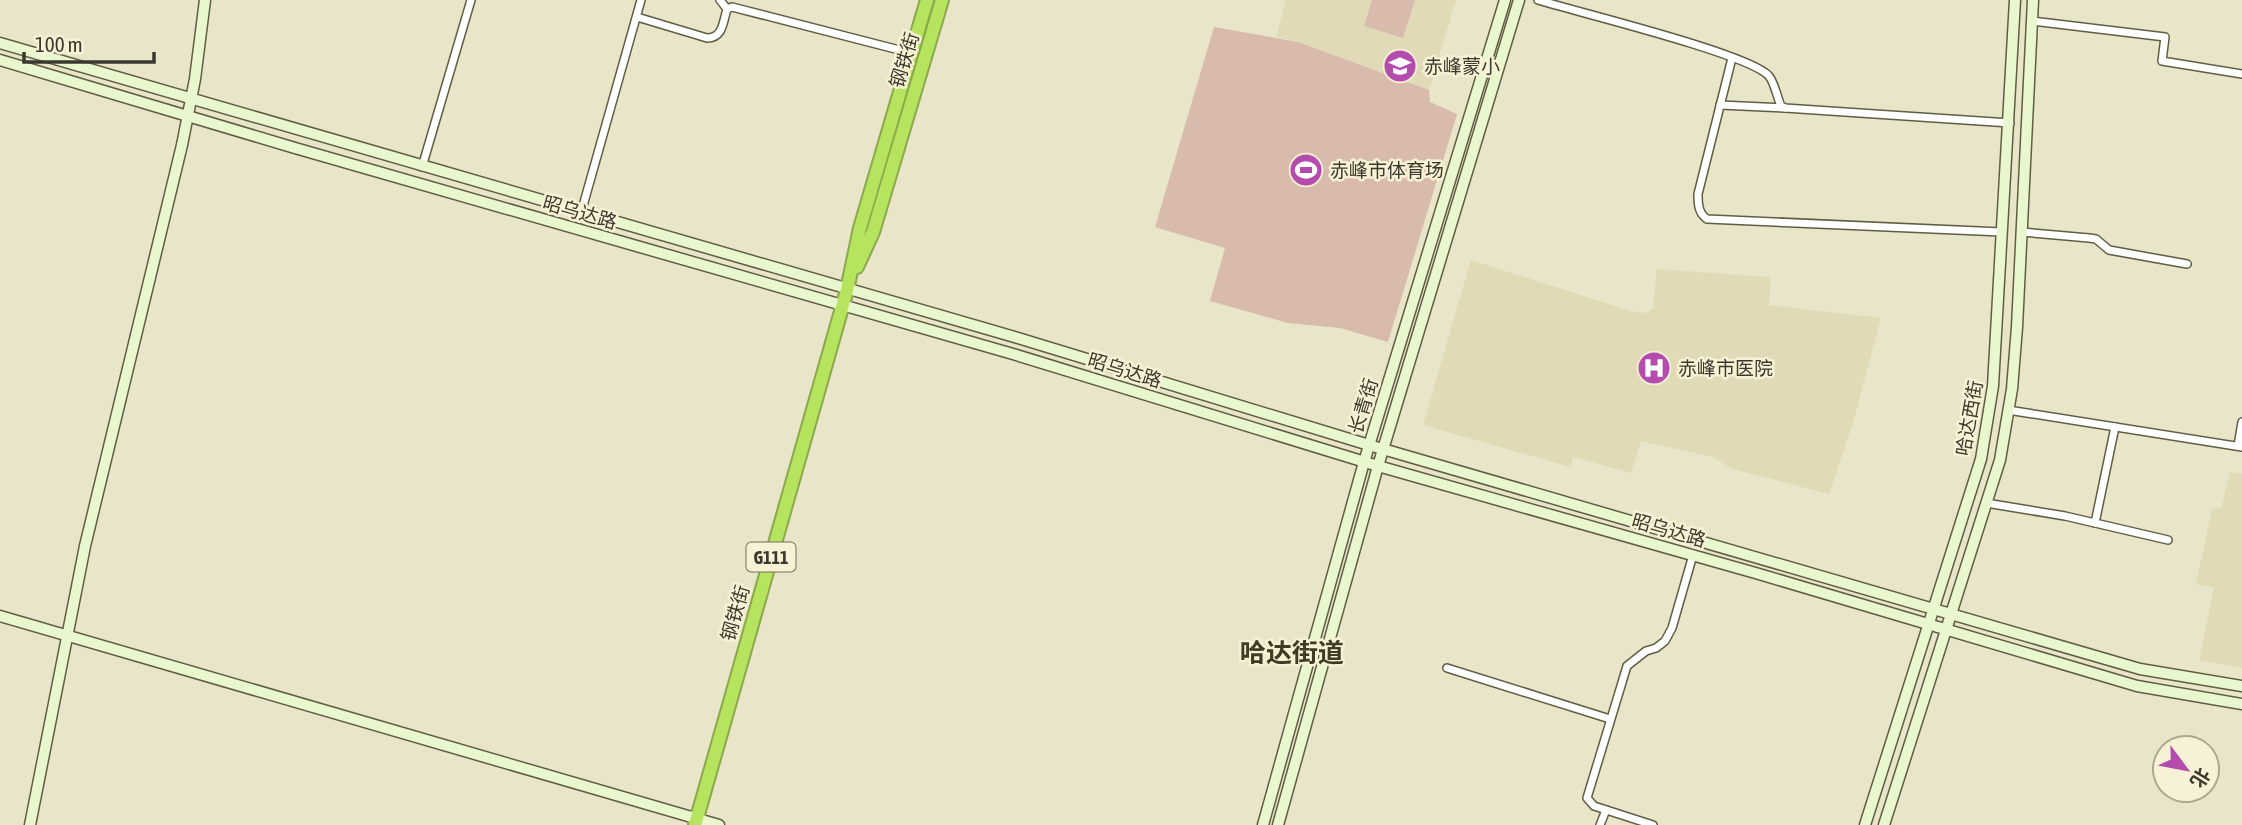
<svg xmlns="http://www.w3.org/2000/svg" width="2242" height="825" font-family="'Asap Condensed','Noto Sans SC',sans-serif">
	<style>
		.built { fill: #e0dbb6 }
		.grass { fill: #d8bbad }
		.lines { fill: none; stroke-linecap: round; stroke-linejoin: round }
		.street-casing { stroke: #615d44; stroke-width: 10 }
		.secondary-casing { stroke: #615d44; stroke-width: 13 }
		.highway-casing { stroke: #8ba84d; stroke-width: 16 }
		.street { stroke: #fff; stroke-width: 7 }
		.secondary { stroke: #e9f7cf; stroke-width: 10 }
		.highway { stroke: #b6e45e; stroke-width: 12 }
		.labels { text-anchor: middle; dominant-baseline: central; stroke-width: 5; stroke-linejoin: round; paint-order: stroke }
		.shield { fill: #f7f2d5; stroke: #737060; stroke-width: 2 }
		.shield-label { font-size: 18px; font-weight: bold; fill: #3b392e }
		.street-label { font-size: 19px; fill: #3b392e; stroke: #f7f2d5 }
		.poi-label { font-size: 19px; fill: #3b392e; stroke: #f7f2d5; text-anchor: start }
		.district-label { font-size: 26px; font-weight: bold; fill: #3f3b24; stroke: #f7f2d5 }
	</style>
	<rect width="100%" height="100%" fill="#e9e5c8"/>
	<g class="built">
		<polygon points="1286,0 1456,0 1429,90 1298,42 1276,37"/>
		<polygon points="1471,260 1631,311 1646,313 1653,308 1657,269 1771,277 1769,305 1881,318 1854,419 1829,494 1732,469 1713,457 1641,441 1631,473 1573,457 1570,467 1423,425"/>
		<polygon points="2230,472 2242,474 2242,668 2199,660 2214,588 2196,584 2212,508 2221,509"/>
	</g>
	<g class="grass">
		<polygon points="1372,0 1415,0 1403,38 1364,26"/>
		<polygon points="1214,27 1298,42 1429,90 1430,102 1457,114 1388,342 1340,328 1288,323 1210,301 1225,248 1155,227"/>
	</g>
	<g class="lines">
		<defs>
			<g id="street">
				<polyline points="720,0 727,9"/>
				<path d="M1538,0c39,12 212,54 231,76 6,8 8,21 12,30l4,2 225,15"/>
				<path d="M637,17l70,21c16,0 16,-16 20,-29l5,-2 179,46"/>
				<polyline points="2032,21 2165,37 2162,61 2242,74"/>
				<path d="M1732,58l-34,136c0,9 0,19 9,25l295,13"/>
				<polyline points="1720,105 1785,108"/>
				<polyline points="422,167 471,0"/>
				<polyline points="581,213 641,0"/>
				<polyline points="2022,232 2089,238 2096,239 2109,250 2187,264"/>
				<polyline points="2008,410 2242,447"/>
				<polyline points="2238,446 2242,422"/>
				<polyline points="1986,503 2065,516 2168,540"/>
				<polyline points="2095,523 2115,427"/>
				<polyline points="1447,668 1610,719"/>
				<polyline points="1600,825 1606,810"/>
				<polyline points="1653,825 1594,806 1587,798 1627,666 1646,651 1656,648 1665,641 1672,628 1693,555"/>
			</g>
			<g id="secondary">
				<polyline points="0,43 1018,338 1369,445 2140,669 2242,686"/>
				<polyline points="0,60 295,148 1013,354 1378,466 1759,574 2137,686 2242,704"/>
				<polyline points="0,616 719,825"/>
				<polyline points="30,825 85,546 182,145 195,79 205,0"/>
				<polyline points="1263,825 1364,462 1505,0"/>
				<polyline points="1278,825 1378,466 1519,0"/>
				<polyline points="1865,825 1981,459 1993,386 2015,0"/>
				<polyline points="1884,825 2000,460 2012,389 2017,327 2033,0"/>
			</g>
			<g id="highway">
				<polyline points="857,267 873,232 942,0"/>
				<polyline points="695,825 847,290 860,228 927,0"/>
			</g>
		</defs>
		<use href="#street" class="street-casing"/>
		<use href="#secondary" class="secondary-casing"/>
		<use href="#highway" class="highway-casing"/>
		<use href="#street" class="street"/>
		<use href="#secondary" class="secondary"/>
		<use href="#highway" class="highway"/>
	</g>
	<defs>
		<symbol id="school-disc" viewBox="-11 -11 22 22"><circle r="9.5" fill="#b44cae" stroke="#f7f2d5"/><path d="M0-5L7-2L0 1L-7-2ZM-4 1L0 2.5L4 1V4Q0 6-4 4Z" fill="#fff"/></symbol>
		<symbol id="stadium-disc" viewBox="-11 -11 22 22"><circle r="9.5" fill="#b44cae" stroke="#f7f2d5"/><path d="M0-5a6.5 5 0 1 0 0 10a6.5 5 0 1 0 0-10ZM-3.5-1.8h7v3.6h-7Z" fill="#fff"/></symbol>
		<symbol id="hospital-disc" viewBox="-11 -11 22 22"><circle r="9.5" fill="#b44cae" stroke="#f7f2d5"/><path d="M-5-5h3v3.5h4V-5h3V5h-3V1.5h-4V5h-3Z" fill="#fff"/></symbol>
	</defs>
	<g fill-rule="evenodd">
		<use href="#school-disc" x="1381" y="47" width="38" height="38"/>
		<use href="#stadium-disc" x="1287" y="151" width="38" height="38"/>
		<use href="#hospital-disc" x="1635" y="349" width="38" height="38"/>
	</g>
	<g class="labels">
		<rect class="shield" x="746.5" y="542.5" width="49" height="29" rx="5"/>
		<g class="shield-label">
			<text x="771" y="557">G111</text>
		</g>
		<g class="street-label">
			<text transform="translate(904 60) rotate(-73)">钢铁街</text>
			<text transform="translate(580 212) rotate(16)">昭乌达路</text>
			<text transform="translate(1125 370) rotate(17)">昭乌达路</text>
			<text transform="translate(1363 406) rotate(-73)">长青街</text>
			<text transform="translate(1969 418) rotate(-80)">哈达西街</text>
			<text transform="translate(1669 530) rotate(16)">昭乌达路</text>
			<text transform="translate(735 613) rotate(-74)">钢铁街</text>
		</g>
		<g class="poi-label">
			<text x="1424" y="66">赤峰蒙小</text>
			<text x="1330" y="170">赤峰市体育场</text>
			<text x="1678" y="368">赤峰市医院</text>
		</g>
		<g class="district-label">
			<text x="1292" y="653">哈达街道</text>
		</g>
	</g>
	<g transform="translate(2186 769) rotate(122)"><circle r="33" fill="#f7f2d5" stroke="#aca892" stroke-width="2"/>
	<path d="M0-5L12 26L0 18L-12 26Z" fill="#b44cae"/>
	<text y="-10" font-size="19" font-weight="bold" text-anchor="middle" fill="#3b392e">北</text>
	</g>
	<path d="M24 52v10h130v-10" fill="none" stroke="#3b392e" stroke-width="3.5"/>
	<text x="35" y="52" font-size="21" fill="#3b392e" stroke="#f7f2d5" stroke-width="5" paint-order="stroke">100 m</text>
</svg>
